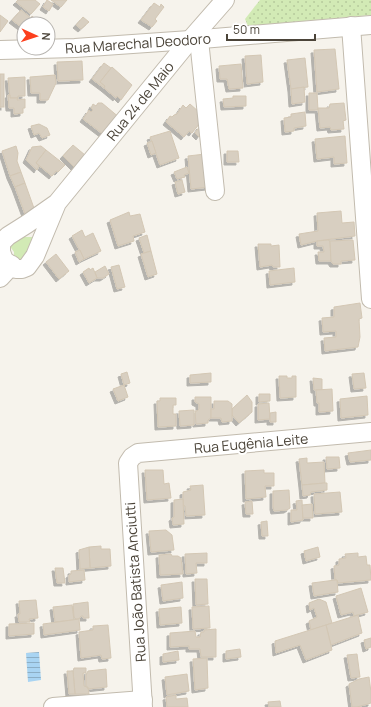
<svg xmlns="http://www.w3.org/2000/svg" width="371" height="707" font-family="Manrope,sans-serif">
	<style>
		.grass { fill: url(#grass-dots) }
		.garden { fill: #d2eab5 }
		.water { fill: url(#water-rules) }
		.building { fill: #d8cfc1; stroke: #d3c7b4; filter: url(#shadow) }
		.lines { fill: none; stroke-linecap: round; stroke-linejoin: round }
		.minor-casing { stroke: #c2bbae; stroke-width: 20 }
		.minor { stroke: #fff; stroke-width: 18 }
		.labels { text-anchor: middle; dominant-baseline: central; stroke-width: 4; stroke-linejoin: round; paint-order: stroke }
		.street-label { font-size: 14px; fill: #4b4439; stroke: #fff }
	</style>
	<defs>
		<pattern id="grass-dots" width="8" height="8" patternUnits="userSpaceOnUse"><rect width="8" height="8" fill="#d2eab5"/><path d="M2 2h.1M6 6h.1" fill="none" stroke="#b6ca9c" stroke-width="1.8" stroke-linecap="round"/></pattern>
		<pattern id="water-rules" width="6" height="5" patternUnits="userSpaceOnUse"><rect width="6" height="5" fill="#a9d4f2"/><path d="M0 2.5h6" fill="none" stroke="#8caec5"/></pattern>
		<filter id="shadow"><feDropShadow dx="-3" dy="3" stdDeviation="0" flood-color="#0004"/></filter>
	</defs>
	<rect width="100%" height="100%" fill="#f6f3ec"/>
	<polygon class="grass" points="260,0 371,0 371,15 248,26 245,19"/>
	<polygon class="garden" points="15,237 35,237 28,263 14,258 14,252 9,245"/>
	<polygon class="water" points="39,652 41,680 28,682 26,653"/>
	<g class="building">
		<polygon points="18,0 35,0 40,4 31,14 16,2"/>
		<polygon points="47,0 53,4 49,11 43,7"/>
		<polygon points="51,0 67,0 61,7"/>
		<polygon points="154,3 160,7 161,4 164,7 155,19 157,21 152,27 141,20"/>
		<polygon points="21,10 31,18 32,16 41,24 24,24 24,29 12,20"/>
		<polygon points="0,15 8,21 0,32"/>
		<polygon points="83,17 89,22 81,29 76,25"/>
		<polygon points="335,49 339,89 317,92 314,50"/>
		<polygon points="261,55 263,82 247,84 245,56"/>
		<polygon points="305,58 308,87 291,89 287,60"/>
		<polygon points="82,61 83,80 58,81 57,62"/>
		<polygon points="104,63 111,68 100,82 105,86 104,88 92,79"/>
		<polygon points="241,64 243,88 229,89 227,79 220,79 219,66"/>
		<polygon points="112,67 132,85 121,100 117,96 116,98 104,88 105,86 100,82"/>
		<rect x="0" y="74" width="4" height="33"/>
		<polygon points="55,75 56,83 48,100 40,100 40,93 31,93 30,77"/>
		<polygon points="25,77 25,96 18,96 18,98 10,98 8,78"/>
		<polygon points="304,87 305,102 292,104 291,89"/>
		<polygon points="309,93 317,93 318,110 309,110"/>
		<polygon points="8,95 10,95 10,98 18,98 17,100 25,99 25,108 23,108 23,113 14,114 14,108 9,108"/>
		<polygon points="233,96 246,96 246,106 224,107 223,99 233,98"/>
		<polygon points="98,103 102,103 120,118 104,135 83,119 89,110 91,112 93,110 91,108 93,104 96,106"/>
		<polygon points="344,103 346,120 343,121 344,129 331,130 330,127 320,128 318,108 329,108 330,104"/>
		<polygon points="190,104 199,112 197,115 201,118 200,123 192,133 189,131 184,137 166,122 170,116 172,117 174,115 177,114 183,105 186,108"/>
		<polygon points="305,112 306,126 294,128 294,131 285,132 284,118 291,117 291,114"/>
		<polygon points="39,124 47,128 50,135 42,138 39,133 34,135 31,126"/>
		<polygon points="200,126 204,130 199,137 195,133"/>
		<polygon points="170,131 179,158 160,165 150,137"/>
		<polygon points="345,136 347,163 334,164 334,157 317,159 315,139"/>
		<polygon points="152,141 156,153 151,155 147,143"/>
		<polygon points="73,145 85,155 75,168 63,156"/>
		<polygon points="16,146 18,153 17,161 21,172 10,176 2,151"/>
		<polygon points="41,146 46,150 36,163 39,166 37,170 26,160 32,147"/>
		<polygon points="46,150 65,165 58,172 56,171 52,176 36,163"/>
		<polygon points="227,151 238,151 239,162 227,162"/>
		<polygon points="205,154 209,187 191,189 188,156"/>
		<polygon points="187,167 189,173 184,175 185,177 177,179 174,172"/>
		<polygon points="21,172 25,183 15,187 10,176"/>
		<polygon points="182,180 185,192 178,194 175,182"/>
		<polygon points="25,183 35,211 25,214 15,187"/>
		<polygon points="341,211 342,223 354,222 355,236 317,241 301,245 299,234 318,231 317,213"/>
		<polygon points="129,212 130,216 140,214 145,232 133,236 134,241 118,246 110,220"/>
		<polygon points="82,230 85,237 93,233 101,251 84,259 72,236"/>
		<polygon points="147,235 151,251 144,253 139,238"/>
		<polygon points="328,240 330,241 331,261 319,261 318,252 324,252 323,246 317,246 317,241"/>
		<polygon points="353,240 355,260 341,261 341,264 333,264 331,261 330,241"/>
		<polygon points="258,244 271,244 271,246 279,245 280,267 273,267 272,265 260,267"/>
		<polygon points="80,250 84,259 79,262 75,252"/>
		<polygon points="151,251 157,274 148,277 141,254"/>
		<polygon points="56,254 69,271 59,279 46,262"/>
		<polygon points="119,265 125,287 117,289 111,267"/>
		<polygon points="105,266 109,274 103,278 97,278 95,272"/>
		<polygon points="89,268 90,270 93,268 97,278 89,283 83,272"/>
		<polygon points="294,268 295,282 270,285 269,271"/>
		<polygon points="360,303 362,318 359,319 360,337 358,347 325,351 324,338 336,337 336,331 323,332 322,318 334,317 334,307"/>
		<polygon points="127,372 130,383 124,385 121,374"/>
		<polygon points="211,373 211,382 190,383 190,375"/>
		<polygon points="364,373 366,388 354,389 352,374"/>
		<polygon points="279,376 287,376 287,378 292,378 292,376 296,376 296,397 280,398"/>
		<polygon points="313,378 322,379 322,390 314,390"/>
		<polygon points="124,385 128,397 118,401 113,389"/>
		<polygon points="332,389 333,411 319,412 319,403 317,403 316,390"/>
		<polygon points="259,394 270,394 270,401 259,402"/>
		<polygon points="247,395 252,402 252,412 239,423 232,415 232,409"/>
		<polygon points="367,396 368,415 341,418 340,399"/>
		<polygon points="195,397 211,397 211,418 208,420 208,423 196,424 195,411 197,411 199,409 199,404 195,402"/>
		<polygon points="160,398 176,398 176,405 173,405 173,414 176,414 176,426 158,427 157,401 160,401"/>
		<polygon points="214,401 228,401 232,404 232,421 222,422 221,418 211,418 211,409 214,409"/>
		<polygon points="269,403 270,419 258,420 258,404"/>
		<polygon points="194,410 194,425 180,426 179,411"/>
		<polygon points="276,412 276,422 270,422 270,413"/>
		<polygon points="371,450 371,460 350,462 348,453"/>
		<polygon points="326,457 339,457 340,468 327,469"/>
		<polygon points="307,458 307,463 324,462 325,483 302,485 299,459"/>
		<polygon points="145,470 163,470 164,484 169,483 171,498 147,500"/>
		<polygon points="264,470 264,473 274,473 274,486 265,486 266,497 246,499 245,471"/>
		<polygon points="325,483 327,483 327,490 311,492 310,495 303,496 302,485"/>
		<polygon points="203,485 205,515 186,516 185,506 183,505 183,492 191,490 190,486"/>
		<polygon points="289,490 290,508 287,510 274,511 273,507 273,491"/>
		<polygon points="340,492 342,512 315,514 314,494"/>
		<polygon points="183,499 184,524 173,525 172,518 174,517 174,500"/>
		<polygon points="302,500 303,520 291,522 291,510 297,510 296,501"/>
		<polygon points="252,501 253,514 246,514 245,502"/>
		<polygon points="312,504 313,518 303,518 302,505"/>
		<polygon points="267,521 268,536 262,536 261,522"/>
		<polygon points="166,530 172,535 174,550 151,552 149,531"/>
		<polygon points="101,546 101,549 110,549 111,566 90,568 89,547"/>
		<polygon points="89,547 90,568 80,569 79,550"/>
		<polygon points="318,547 320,557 306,561 304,551"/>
		<polygon points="207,553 207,563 196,563 197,573 186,574 185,554"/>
		<polygon points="358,553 358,557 366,556 367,565 370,565 371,580 338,583 337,580 335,580 334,566 339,565 339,559 346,558 345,554"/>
		<polygon points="171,554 172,556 178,556 181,558 183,574 160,575 159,555"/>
		<polygon points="55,568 63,568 65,583 57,583"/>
		<polygon points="84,570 85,580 69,582 69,575 71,574 71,571"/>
		<polygon points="195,579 207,579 208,604 196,605"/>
		<polygon points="335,580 337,580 338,592 314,596 312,583"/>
		<polygon points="182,582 183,598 163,601 161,585"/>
		<polygon points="361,588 368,612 354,616 353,612 341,615 336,596"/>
		<polygon points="319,599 326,602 332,623 311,630 309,621 317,617 314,608 310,610 309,603"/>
		<polygon points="36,600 38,618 29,619 30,622 19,622 18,614 20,614 19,601"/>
		<polygon points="88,602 89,618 83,618 83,616 81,616 79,619 76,619 74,617 73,604"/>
		<polygon points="72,605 74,620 55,622 53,607"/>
		<polygon points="209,606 210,628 193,629 192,607"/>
		<polygon points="181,607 182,623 160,625 159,609"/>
		<polygon points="358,615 362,633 331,645 326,625"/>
		<polygon points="79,619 80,630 44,635 43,624"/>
		<polygon points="34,623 34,634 9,636 9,624"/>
		<polygon points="108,625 111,658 102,659 101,655 81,658 79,632 93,630 93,626"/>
		<polygon points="326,625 332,650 306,660 300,645 276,653 275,641"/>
		<polygon points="216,629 216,657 201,657 200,649 189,649 189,646 170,647 170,633 195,631 196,637 200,637 201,632 204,632 204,630"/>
		<polygon points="371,638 371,647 366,649 364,640"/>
		<polygon points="240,649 241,657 226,659 226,651"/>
		<polygon points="178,651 179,660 163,662 163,654"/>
		<polygon points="357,654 360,677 351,678 347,655"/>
		<polygon points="207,658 208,688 195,690 193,659"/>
		<polygon points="74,668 86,668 86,673 83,673 84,686 88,687 89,694 75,694 73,671"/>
		<polygon points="106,669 107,687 88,689 88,687 86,687 86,675 88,671"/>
		<polygon points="67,671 73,671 75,694 69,694"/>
		<polygon points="187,674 189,691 167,695 165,677"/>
		<polygon points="369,677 371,692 371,703 357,707 352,707 349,684 359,679"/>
		<polygon points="176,695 176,699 187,698 188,707 167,707 166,697"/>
		<polygon points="280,701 281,707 269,707 268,702"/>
	</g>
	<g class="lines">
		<defs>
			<g id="minor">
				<polyline points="351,26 371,299"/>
				<polyline points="199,40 215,191"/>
				<polyline points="0,50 75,48 190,40 371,25"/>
				<polyline points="57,203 35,256 27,267 22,269 16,269 4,260 1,252 1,243 8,236 27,224 57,203 190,40 225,0"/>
				<polyline points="0,278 12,265"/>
				<polyline points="53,707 143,700"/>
				<polyline points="143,707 128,463 132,457 138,453 371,432"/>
			</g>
		</defs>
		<use href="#minor" class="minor-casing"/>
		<use href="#minor" class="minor"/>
	</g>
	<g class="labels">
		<g class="street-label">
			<text transform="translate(138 43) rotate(-4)">Rua Marechal Deodoro</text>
			<text transform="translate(140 101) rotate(-51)">Rua 24 de Maio</text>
			<text transform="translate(251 443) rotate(-5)">Rua Eugênia Leite</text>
			<text transform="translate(135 582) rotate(-94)">Rua João Batista Anciutti</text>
		</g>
	</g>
	<g transform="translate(36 36) rotate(93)"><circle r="19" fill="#ffffff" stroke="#b7b4b0"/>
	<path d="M0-3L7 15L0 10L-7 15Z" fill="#fc3f1d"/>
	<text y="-6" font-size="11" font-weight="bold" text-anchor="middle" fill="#4b4439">N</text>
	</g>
	<path d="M227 34v6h88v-6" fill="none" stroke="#4b4439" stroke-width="2"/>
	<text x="233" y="34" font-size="12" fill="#4b4439" stroke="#ffffff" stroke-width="3" paint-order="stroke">50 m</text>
</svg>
